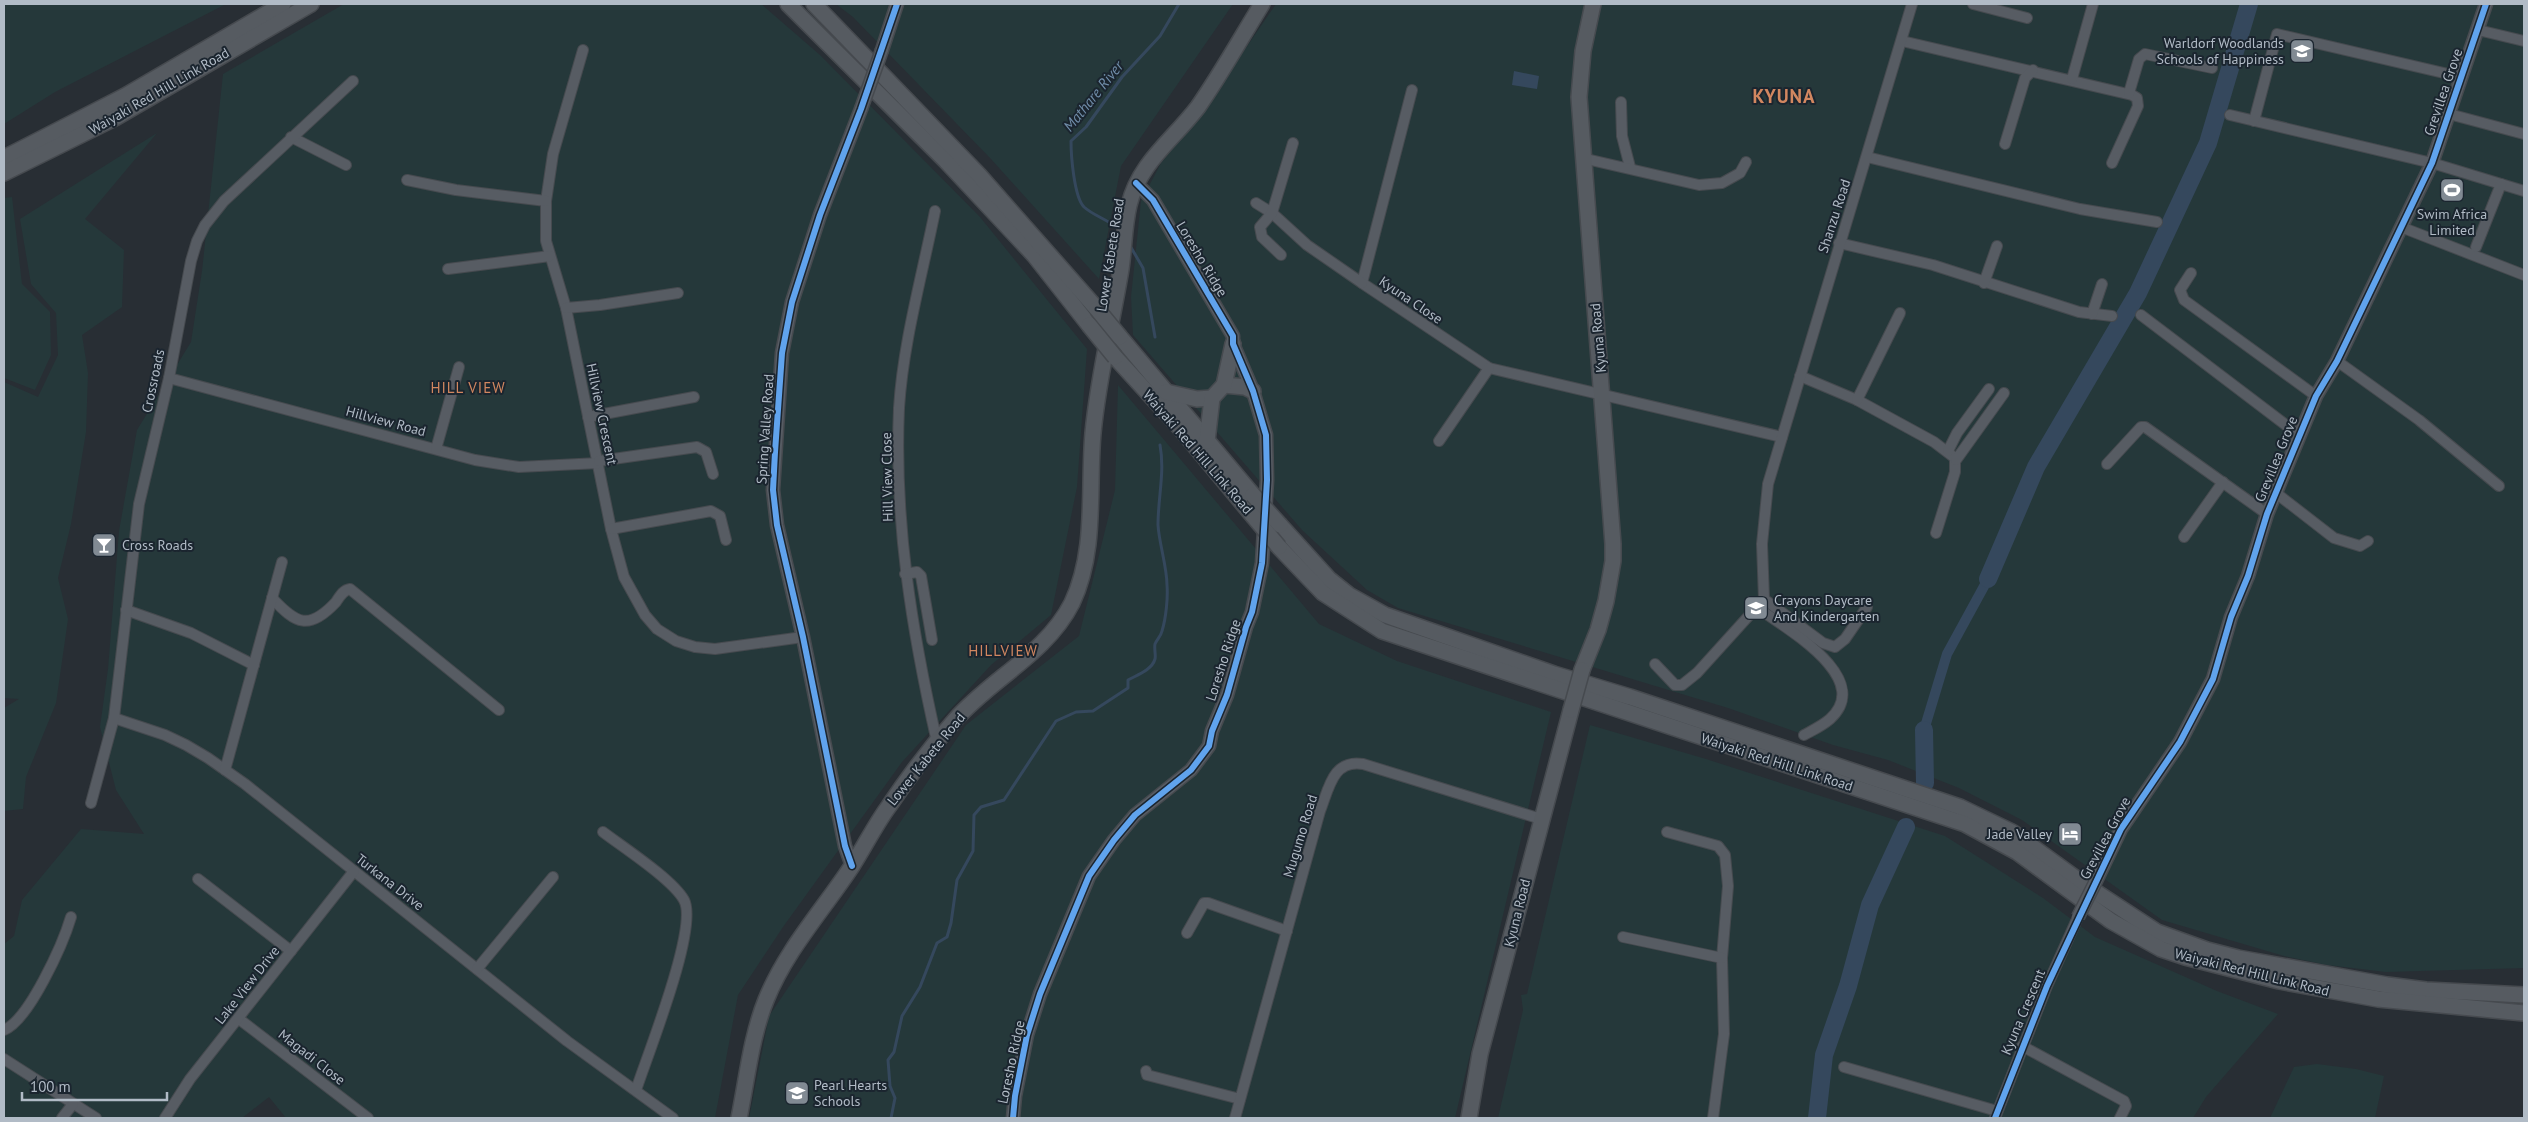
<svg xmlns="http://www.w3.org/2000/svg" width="2528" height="1122" font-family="'PT Sans',sans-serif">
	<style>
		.green { fill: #25383a }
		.water { fill: #35485d }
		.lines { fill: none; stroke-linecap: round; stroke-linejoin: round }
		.stream { stroke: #35485d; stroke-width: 3 }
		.canal { stroke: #35485d; stroke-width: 10 }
		.river { stroke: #35485d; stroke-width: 18 }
		.minor-casing { stroke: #464a4f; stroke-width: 12 }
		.tertiary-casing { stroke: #464a4f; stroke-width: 15 }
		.secondary-casing { stroke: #464a4f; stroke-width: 18 }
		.minor { stroke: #575c63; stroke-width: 10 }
		.tertiary { stroke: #575c63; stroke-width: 12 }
		.secondary { stroke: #565b61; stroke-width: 15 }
		.tertiary-bridge-casing { stroke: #464a4f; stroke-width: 15; stroke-linecap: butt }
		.secondary-bridge-casing { stroke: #464a4f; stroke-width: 18; stroke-linecap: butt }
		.tertiary-bridge { stroke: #575c63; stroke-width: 12 }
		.secondary-bridge { stroke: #565b61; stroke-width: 15 }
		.cycleway-casing { stroke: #1b252f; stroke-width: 9 }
		.cycleway { stroke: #60a3ed; stroke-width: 6 }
		.labels { text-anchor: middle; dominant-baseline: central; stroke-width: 4; stroke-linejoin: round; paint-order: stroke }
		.poi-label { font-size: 14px; fill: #b1bbc6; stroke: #1b252f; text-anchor: start }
		.street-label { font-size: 14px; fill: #b1bbc6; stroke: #1b252f }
		.water-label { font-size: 15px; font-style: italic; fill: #718eaa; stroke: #1b252f }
		.neighbourhood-label { font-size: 15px; letter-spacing: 1px; fill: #d28760; stroke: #1b252f }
		.district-label { font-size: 19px; font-weight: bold; letter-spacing: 1px; fill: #d28760; stroke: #1b252f }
	</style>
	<rect width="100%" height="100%" fill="#282e34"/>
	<g class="green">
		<polygon points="4,4 226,4 55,92 4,124"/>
		<polygon points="344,4 761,4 820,55 980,217 1087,349 1077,487 1051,615 991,665 902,762 783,927 738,995 715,1118 286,1118 269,1097 242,1118 4,1118 4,944 14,936 22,900 81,829 144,834 116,790 100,727 108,669 119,531 137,430 191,342 202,271 223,74"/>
		<polygon points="836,4 1233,4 1121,166 1099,279 991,159 853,17"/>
		<polygon points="1276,4 2524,4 2524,968 2386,972 2327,965 2284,956 2162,920 2022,820 1959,788 1888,760 1833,745 1728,708 1398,608 1367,590 1302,530 1133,335 1131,297 1141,201 1161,163 1197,119"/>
		<polygon points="157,133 85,219 124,250 122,307 82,335 88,373 86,432 71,524 58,578 68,619 56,703 26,777 23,809 4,811 4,708 19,699 4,698 4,382 38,397 58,355 56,313 31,284 20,219"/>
		<polygon points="12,197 22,284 50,312 51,355 35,390 4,378 4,198"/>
		<polygon points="1118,385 1319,624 1397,661 1551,712 1455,1118 749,1118 769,1016 966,725 1079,636 1115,490"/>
		<polygon points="1590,725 1706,759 1945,836 2043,898 2095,937 2217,991 2278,1014 2206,1097 2193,1118 1498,1118 1523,1010 1521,995 1527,994"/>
		<polygon points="2317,1064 2356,1069 2384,1076 2375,1118 2270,1118 2294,1067"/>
	</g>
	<polygon class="water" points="1514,71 1539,76 1537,89 1512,85"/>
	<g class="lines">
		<g class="stream">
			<path d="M1117,228c-10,-9 -23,-12 -33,-21 -10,-10 -13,-52 -13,-66l15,-14 36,-50 38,-41 19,-32"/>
			<polyline points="1129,244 1143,268 1155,337"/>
			<path d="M891,1118l4,-20 -5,-12 -2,-26 6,-8 8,-36 18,-29 17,-44 10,-6 4,-14 6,-43 16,-29 1,-36 7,-8 23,-7 52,-79 20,-9 17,-1 35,-23v-8c9,-5 24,-10 27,-21 1,-4 -1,-10 0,-15 2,-5 6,-8 7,-13 4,-13 6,-33 5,-46 0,-18 -8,-42 -9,-60 0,-28 7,-53 2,-80"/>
		</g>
		<polyline class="canal" points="1924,730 1947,654 1988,579"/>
		<g class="river">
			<polyline points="1988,579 2036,467 2138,293 2208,143 2249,4"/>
			<polyline points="1924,730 1925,783"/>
			<polyline points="1817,1118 1824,1055 1848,986 1870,905 1906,827"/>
		</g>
		<defs>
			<g id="minor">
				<polyline points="1973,4 2027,18"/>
				<polyline points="2478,30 2524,41"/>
				<polyline points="1902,41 2132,95 2137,98 2138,106 2112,163"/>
				<polyline points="583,50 553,154 546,201 546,241 566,308 611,529 624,577 645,615 657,629 676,641 695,647 715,649 803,637"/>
				<polyline points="2072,79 2093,4"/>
				<polyline points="1412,90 1362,283 1489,368 1782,437"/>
				<polyline points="2129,93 2139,59 2145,54 2212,68"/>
				<polyline points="1621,102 1622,136 1630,167"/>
				<polyline points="2449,114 2524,134"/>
				<polyline points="2230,115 2432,163 2524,191"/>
				<polyline points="2254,121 2277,34 2461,77"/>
				<polyline points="291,137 346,165"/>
				<polyline points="2005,144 2025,78 2033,70"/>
				<polyline points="1867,157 2080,209 2157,222"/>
				<polyline points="1582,158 1699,185 1722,183 1740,173 1746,162"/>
				<polyline points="407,180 456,190 546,201"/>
				<polyline points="1256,203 1272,213 1307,245 1362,283"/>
				<path d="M935,211c-13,65 -32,132 -36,197 -5,114 13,224 38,334"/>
				<polyline points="2401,227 2524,275"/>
				<polyline points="1839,243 1933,265 2079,312 2112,316"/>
				<polyline points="2476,247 2501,184"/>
				<polyline points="1281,255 1262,237 1260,227 1272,213 1293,143"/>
				<polyline points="448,269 550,256"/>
				<polyline points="2191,273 2180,290 2184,300 2316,396"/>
				<polyline points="1984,283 1997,246"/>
				<polyline points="566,308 600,305 678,293"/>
				<polyline points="2092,314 2102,284"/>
				<polyline points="2141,315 2299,435"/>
				<polyline points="2337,361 2419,420 2499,486"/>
				<polyline points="1800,376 1857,400 1934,442 1955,458 1955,472 1936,533"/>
				<polyline points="169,378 475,460 519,467 599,463"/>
				<polyline points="1857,400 1900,313"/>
				<polyline points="588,417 694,397"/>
				<polyline points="1439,441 1489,368"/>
				<polyline points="436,449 459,367"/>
				<polyline points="1948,451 1957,433 1989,389"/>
				<polyline points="1956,460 2004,393"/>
				<polyline points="599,461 697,447 706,452 713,474"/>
				<polyline points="2107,464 2141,427 2145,427 2267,514"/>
				<polyline points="2276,493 2334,538 2360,546 2368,541"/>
				<polyline points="611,529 711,511 720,516 726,540"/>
				<polyline points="2184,537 2223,482"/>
				<polyline points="905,574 917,572 921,576 932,640"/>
				<path d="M272,598c24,26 37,33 64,4 4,-6 7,-12 14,-13l149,121"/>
				<polyline points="1764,599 1823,643 1835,647 1845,639 1867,607"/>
				<path d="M1758,608c27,20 117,70 72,111 -8,7 -17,11 -26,16"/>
				<polyline points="126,610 191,633 254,665"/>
				<polyline points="1655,664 1675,685 1682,685 1697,673 1764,599 1762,544 1768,484 1912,4"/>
				<polyline points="114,718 165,735 186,745 208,758 245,784 567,1041 673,1118"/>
				<polyline points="225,770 282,562"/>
				<polyline points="91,803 114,718 139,504 169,378 191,261 197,241 205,225 224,201 353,81"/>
				<path d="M603,832c21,16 69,47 81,68 15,27 -37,156 -48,190"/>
				<polyline points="1667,832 1718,846 1725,855 1728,886 1722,958 1724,1034 1713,1118"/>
				<polyline points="198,879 291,951"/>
				<polyline points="1187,933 1204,903 1208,903 1287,931"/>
				<polyline points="1623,937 1722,958"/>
				<polyline points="477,969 553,877"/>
				<polyline points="239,1019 368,1118"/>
				<path d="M4,1030c25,-10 59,-86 67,-113"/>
				<polyline points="2022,1046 2124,1101 2126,1106 2120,1118"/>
				<polyline points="4,1059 96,1118"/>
				<polyline points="1844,1067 1997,1111"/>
				<polyline points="1146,1071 1147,1075 1240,1099"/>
				<polyline points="62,1118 73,1104"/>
				<polyline points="165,1118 190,1079 354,871"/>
				<path d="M1235,1118l85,-307c9,-23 13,-52 43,-47l178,55"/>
				<polyline points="1995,1118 2047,986 2078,917"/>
			</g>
			<g id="tertiary">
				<polyline points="882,50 897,4"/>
				<polyline points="852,866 845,846 803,637 777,525 773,490 782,353 792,302 820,215 861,109"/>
				<polyline points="2095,883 2121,829 2180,742 2213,679 2231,617 2248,576 2267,514 2316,396 2337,361 2432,163 2486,4"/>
				<polyline points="1013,1118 1015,1096 1027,1035 1040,994 1089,876 1114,840 1135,815 1191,770 1209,746 1212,731 1227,695 1246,627 1252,612 1262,563 1267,480 1266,435 1253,391 1233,344 1233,336 1153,200 1136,183"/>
			</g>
			<g id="secondary">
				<polyline points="788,4 946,161 1034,255 1089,325"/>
				<polyline points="814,4 979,175 1097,309"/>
				<polyline points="4,158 125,96 283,4"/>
				<polyline points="4,173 115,118 311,4"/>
				<polyline points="1120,337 1253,495"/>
				<polyline points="1115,357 1180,428 1253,516"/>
				<polyline points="1224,385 1245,387 1253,391"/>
				<polyline points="1166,392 1197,399 1212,398"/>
				<polyline points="1207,441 1212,398 1224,385 1233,344"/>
				<polyline points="1280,525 1329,579 1349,595 1385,615 1554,674 1630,697 1960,807 2012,832 2085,885 2157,932 2207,950 2238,958 2387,985 2426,990 2524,995"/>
				<polyline points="1279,547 1323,593 1382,631 1965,824 2017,852 2111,921 2161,949 2185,957 2279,981 2378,999 2524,1013"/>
				<polyline points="1582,670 1598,630 1606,601 1613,561 1613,544 1579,97 1583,51 1593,4"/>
				<path d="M739,1118c8,-39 12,-81 27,-118 20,-50 57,-90 86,-134 13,-20 23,-41 37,-60 20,-30 42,-59 66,-86 37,-42 91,-66 117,-117 25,-53 16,-114 21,-170 5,-55 19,-110 28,-164 3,-21 3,-43 8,-64 10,-42 44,-65 69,-98 23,-33 43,-69 64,-103"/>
				<polyline points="1469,1118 1480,1054 1571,710"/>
			</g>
		</defs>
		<use href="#minor" class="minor-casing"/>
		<use href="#tertiary" class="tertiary-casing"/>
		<use href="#secondary" class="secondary-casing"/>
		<use href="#minor" class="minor"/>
		<use href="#tertiary" class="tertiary"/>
		<use href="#secondary" class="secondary"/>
		<defs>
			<g id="tertiary-bridge">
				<polyline points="861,109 882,50"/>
				<polyline points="2078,917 2095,883"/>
			</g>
			<g id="secondary-bridge">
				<polyline points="1097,309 1120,337"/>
				<polyline points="1089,325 1115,357"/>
				<polyline points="1253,495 1280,525"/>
				<polyline points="1253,516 1279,547"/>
				<polyline points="1571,710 1582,670"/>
			</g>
		</defs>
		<use href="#tertiary-bridge" class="tertiary-bridge-casing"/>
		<use href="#secondary-bridge" class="secondary-bridge-casing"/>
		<use href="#tertiary-bridge" class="tertiary-bridge"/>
		<use href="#secondary-bridge" class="secondary-bridge"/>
		<defs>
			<g id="cycleway">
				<polyline points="852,866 845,846 803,637 777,525 773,490 775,452 782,353 792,302 820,215 861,109 897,4"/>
				<polyline points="1013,1118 1015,1096 1027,1035 1040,994 1089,876 1114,840 1135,815 1191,770 1209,746 1212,731 1227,695 1246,627 1252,612 1262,563 1267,480 1266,435 1253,391 1233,344 1233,336 1153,200 1136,183"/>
				<polyline points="1995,1118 2047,986 2121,829 2180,742 2213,679 2231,617 2248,576 2267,514 2316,396 2337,361 2432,163 2486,4"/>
			</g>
		</defs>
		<use href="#cycleway" class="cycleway-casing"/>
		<use href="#cycleway" class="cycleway"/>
	</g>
	<defs>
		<symbol id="school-square" viewBox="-11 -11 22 22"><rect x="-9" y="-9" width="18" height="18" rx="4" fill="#818a93" stroke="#1b252f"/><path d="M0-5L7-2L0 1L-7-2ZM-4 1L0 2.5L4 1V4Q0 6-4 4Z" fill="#fff"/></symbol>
		<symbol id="stadium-square" viewBox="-11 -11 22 22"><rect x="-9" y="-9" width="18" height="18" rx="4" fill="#818a93" stroke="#1b252f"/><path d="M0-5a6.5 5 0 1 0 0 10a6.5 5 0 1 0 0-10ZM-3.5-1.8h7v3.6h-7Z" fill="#fff"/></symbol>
		<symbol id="bar-square" viewBox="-11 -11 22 22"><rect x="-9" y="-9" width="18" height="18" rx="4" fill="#818a93" stroke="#1b252f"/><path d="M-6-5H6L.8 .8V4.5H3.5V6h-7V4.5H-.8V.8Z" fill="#fff"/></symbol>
		<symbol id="hotel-square" viewBox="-11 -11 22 22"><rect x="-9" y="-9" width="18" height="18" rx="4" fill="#818a93" stroke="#1b252f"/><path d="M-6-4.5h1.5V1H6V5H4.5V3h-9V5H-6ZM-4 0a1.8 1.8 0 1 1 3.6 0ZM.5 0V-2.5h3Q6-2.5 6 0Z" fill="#fff"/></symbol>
	</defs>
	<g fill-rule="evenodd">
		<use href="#school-square" x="2288" y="37" width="28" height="28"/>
		<use href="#stadium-square" x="2438" y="176" width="28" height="28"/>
		<use href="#bar-square" x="90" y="531" width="28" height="28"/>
		<use href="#school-square" x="1742" y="594" width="28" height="28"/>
		<use href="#hotel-square" x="2056" y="820" width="28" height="28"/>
		<use href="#school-square" x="783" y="1079" width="28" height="28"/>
	</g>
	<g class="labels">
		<g class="poi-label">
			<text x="2284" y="43" text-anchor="end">Warldorf Woodlands<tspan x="2284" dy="16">Schools of Happiness</tspan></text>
			<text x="2452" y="214" text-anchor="middle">Swim Africa<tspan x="2452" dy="16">Limited</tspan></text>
			<text x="122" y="545">Cross Roads</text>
			<text x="1774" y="600">Crayons Daycare<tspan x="1774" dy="16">And Kindergarten</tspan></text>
			<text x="2052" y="834" text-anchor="end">Jade Valley</text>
			<text x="814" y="1085">Pearl Hearts<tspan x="814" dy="16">Schools</tspan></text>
		</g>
		<g class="street-label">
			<text transform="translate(159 91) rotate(-30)">Waiyaki Red Hill Link Road</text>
			<text transform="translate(2443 92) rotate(-71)">Grevillea Grove</text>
			<text transform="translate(1834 216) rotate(-72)">Shanzu Road</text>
			<text transform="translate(1110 255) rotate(-81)">Lower Kabete Road</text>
			<text transform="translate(1202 259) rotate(59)">Loresho Ridge</text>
			<text transform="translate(1411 300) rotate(34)">Kyuna Close</text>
			<text transform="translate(1598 338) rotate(-95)">Kyuna Road</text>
			<text transform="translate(153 381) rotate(-78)">Crossroads</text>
			<text transform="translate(602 414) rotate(78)">Hillview Crescent</text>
			<text transform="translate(386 421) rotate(15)">Hillview Road</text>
			<text transform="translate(765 429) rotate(-86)">Spring Valley Road</text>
			<text transform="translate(1198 452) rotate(49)">Waiyaki Red Hill Link Road</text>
			<text transform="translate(2276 459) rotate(-68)">Grevillea Grove</text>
			<text transform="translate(887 477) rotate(-91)">Hill View Close</text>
			<text transform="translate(1223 660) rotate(-72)">Loresho Ridge</text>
			<text transform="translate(926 759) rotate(-51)">Lower Kabete Road</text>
			<text transform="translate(1777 762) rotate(18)">Waiyaki Red Hill Link Road</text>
			<text transform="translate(1300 836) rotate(-73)">Mugumo Road</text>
			<text transform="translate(2105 838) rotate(-62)">Grevillea Grove</text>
			<text transform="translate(390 882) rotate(38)">Turkana Drive</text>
			<text transform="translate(1517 913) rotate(-76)">Kyuna Road</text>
			<text transform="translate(2252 972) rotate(14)">Waiyaki Red Hill Link Road</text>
			<text transform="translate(247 985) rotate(-52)">Lake View Drive</text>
			<text transform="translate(2023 1012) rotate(-67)">Kyuna Crescent</text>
			<text transform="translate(312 1057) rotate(38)">Magadi Close</text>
			<text transform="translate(1011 1062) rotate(-78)">Loresho Ridge</text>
		</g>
		<g class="water-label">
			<text transform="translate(1093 96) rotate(-51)">Mathare River</text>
		</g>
		<g class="neighbourhood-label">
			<text x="468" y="387">HILL VIEW</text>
			<text x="1003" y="650">HILLVIEW</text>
		</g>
		<g class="district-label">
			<text x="1784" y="96">KYUNA</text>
		</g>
	</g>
	<rect width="2528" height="1122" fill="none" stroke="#b1bbc6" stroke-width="10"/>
	<path d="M22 1092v8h145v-8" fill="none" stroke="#b1bbc6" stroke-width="2.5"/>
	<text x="30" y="1092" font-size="15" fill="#b1bbc6" stroke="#1b252f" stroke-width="4" paint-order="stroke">100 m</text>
</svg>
